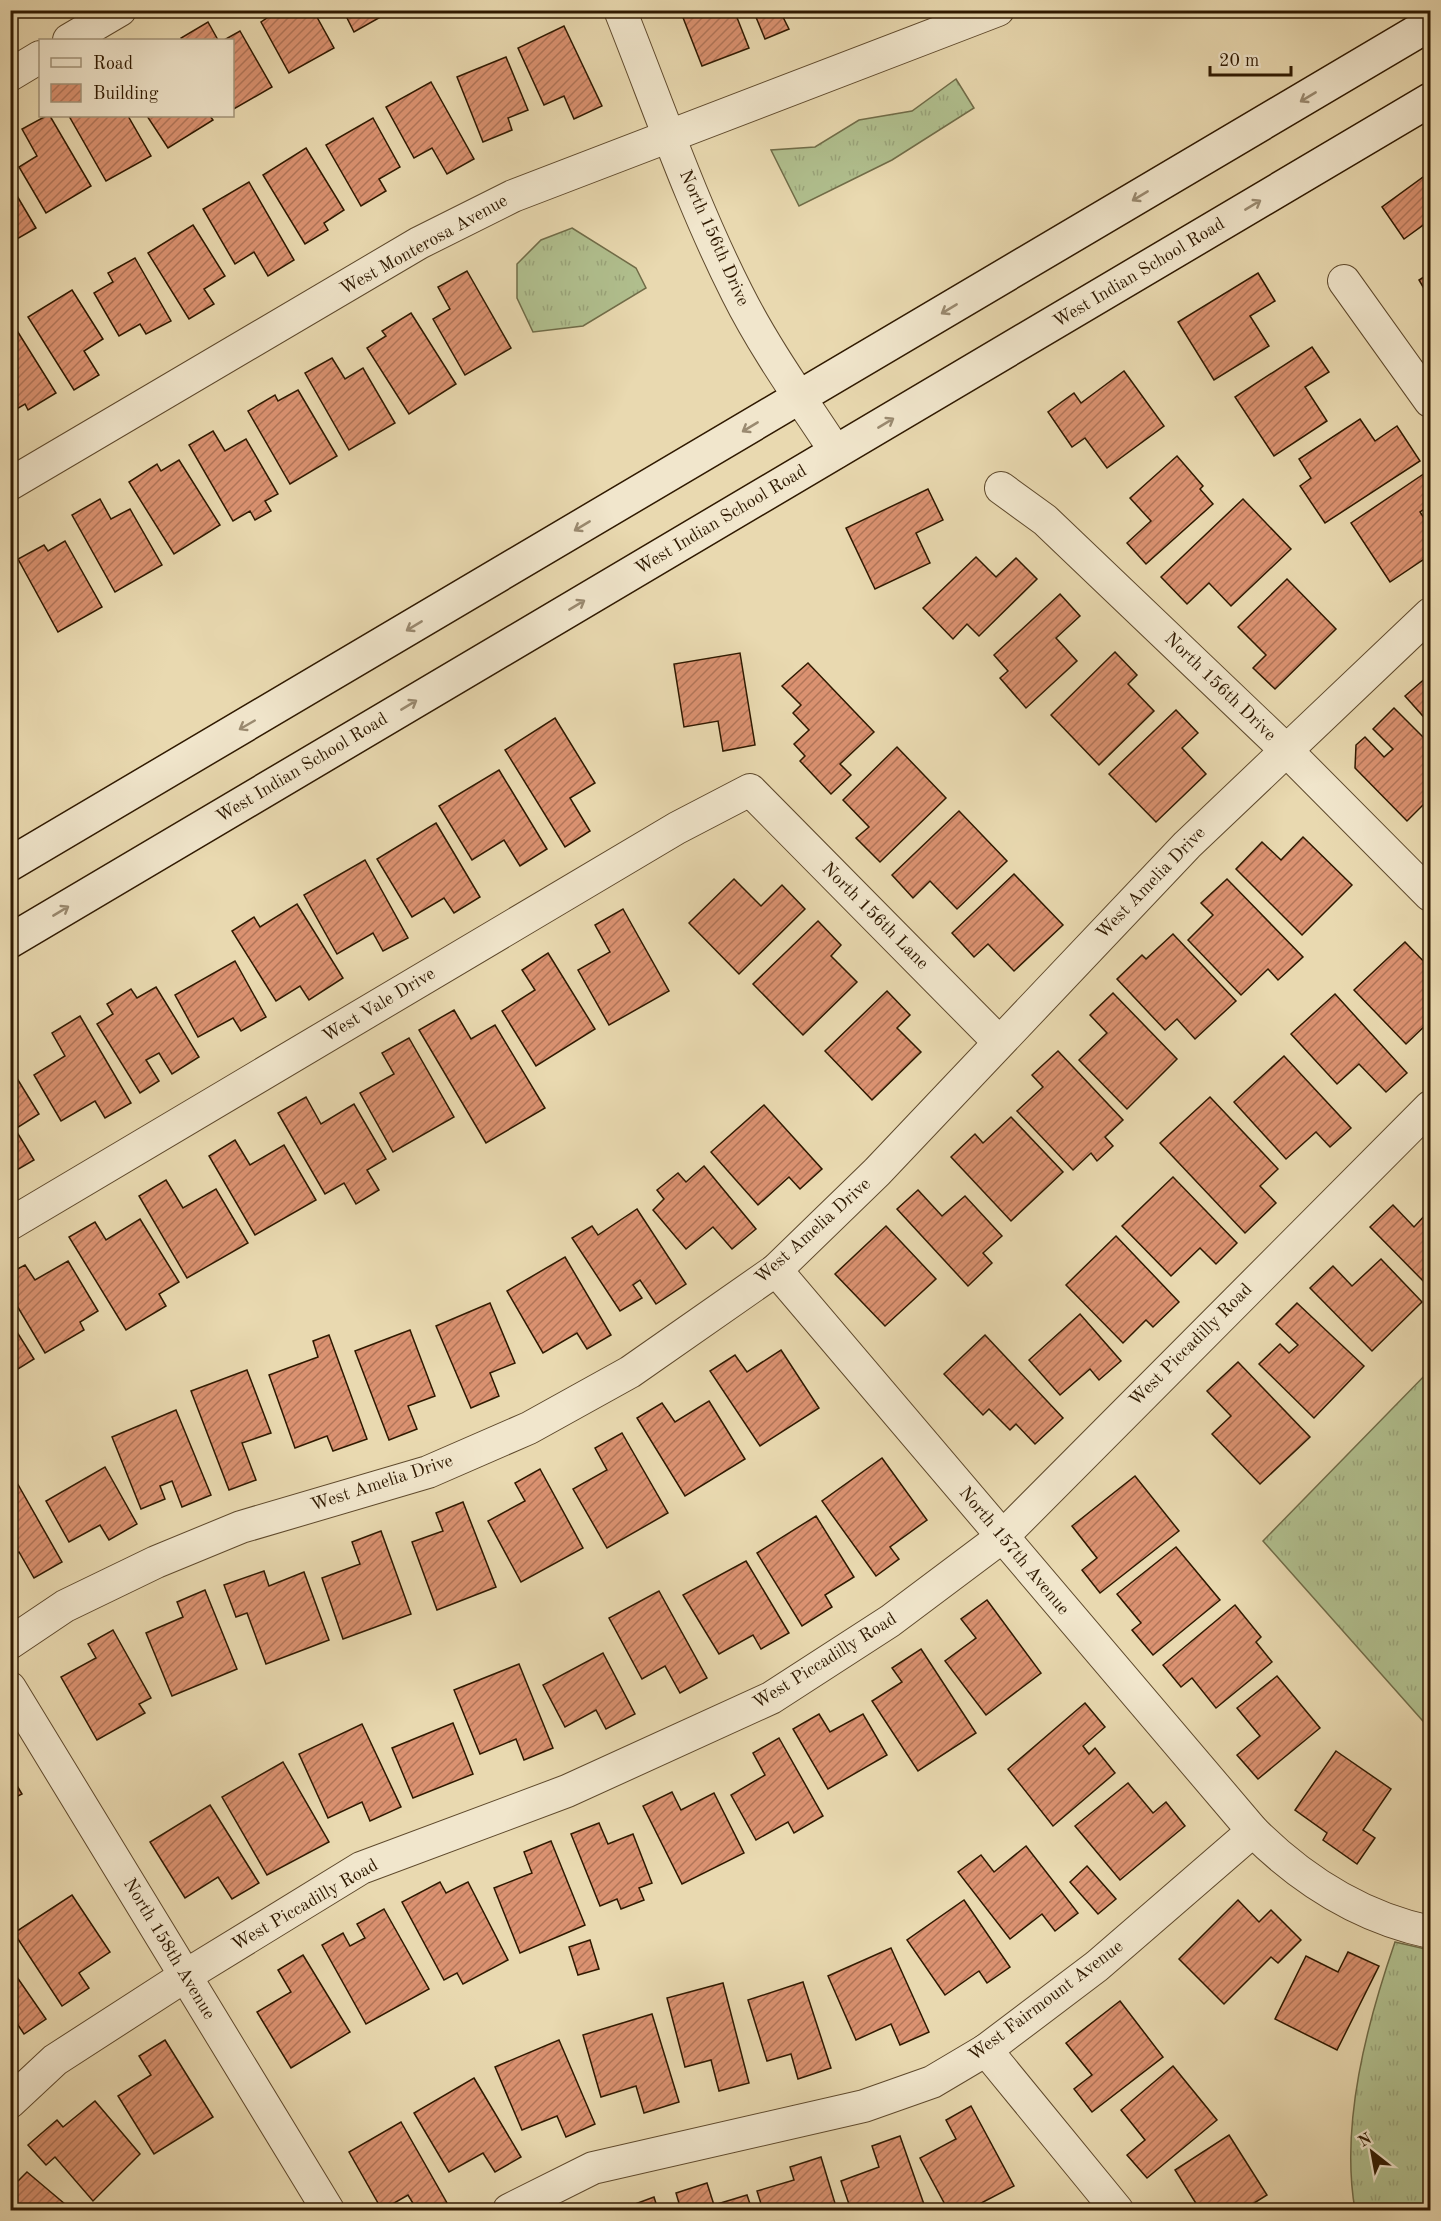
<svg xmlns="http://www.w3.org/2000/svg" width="1441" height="2221" font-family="'Old Standard TT',serif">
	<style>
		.grass { fill: url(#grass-tufts); stroke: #706c48; stroke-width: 1.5 }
		.building { fill: url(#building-hatch); stroke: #2f1900; stroke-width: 1.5 }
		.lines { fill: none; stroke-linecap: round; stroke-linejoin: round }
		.street-casing { stroke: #5e492c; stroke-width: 34 }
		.secondary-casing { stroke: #2f1900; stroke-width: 36 }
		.street { stroke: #f1e6cc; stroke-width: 32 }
		.secondary { stroke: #f1e6cc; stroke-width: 33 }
		.oneway { stroke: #9a8a70 }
		.labels { text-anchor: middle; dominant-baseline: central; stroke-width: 4.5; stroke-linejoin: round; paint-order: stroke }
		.street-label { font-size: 18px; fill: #2f1900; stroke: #f1e6cc }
	</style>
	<defs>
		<pattern id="grass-tufts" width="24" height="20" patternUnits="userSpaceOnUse" patternTransform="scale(1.5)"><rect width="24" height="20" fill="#b1c08f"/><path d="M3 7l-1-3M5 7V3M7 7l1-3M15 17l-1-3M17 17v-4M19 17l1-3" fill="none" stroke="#99a47a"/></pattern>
		<pattern id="building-hatch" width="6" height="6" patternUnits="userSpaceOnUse" patternTransform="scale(1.5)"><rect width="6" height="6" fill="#db9271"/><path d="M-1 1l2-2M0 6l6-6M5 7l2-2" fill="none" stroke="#b2765a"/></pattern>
	</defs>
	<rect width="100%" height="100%" fill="#e9d9b0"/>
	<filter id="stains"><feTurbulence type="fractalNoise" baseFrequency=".00333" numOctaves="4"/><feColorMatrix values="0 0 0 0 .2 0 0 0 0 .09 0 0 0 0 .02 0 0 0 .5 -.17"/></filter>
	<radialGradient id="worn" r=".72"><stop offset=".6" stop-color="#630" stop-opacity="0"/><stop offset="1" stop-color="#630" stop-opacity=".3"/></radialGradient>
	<g class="grass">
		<polygon points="956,79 974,108 892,160 799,206 771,150 815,147 859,120 912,111"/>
		<polygon points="572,228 636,268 646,288 583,326 533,332 517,298 517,264 541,240"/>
		<polygon points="1430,1370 1430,1729 1263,1541"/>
		<path d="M1395,1942l35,8v260h-75c-15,-86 12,-187 40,-268z"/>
	</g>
	<g class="building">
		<polygon points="279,10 313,10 334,48 289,73 261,22"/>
		<polygon points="343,10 393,10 354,32"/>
		<polygon points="680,10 734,10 749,48 702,66"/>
		<polygon points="753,10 798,10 783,17 789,29 765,39"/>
		<polygon points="208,22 218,40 182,40 181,38"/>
		<polygon points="564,26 602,106 574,119 564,96 544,105 518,48"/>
		<polygon points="240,31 272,87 232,110 232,40 224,40"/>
		<polygon points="506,57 528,110 508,118 512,130 483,142 457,77"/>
		<polygon points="431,82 474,159 447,174 432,148 414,158 386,107"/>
		<polygon points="46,116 50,116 91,186 46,213 19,167 37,156 22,129"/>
		<polygon points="69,116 128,116 151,156 106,181"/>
		<polygon points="147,116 210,116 213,120 168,148"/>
		<polygon points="373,118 400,167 379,179 386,191 361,206 326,145"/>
		<polygon points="306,148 344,210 324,223 328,230 305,244 263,175"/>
		<polygon points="1430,172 1430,220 1404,239 1382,207"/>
		<polygon points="249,182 294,260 268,276 254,252 235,264 203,209"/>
		<polygon points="10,184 36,228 10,243"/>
		<polygon points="193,225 225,276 204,289 214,304 189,319 148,253"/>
		<polygon points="135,258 171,321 146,334 140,324 119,336 94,293 113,282 108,273"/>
		<polygon points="467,271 511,348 465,375 433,319 450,309 438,287"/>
		<polygon points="1258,273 1275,301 1250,316 1269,346 1214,380 1178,322"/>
		<polygon points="1430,273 1430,299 1419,280"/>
		<polygon points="72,290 103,339 84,351 99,375 74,390 28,317"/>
		<polygon points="411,313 456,384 409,414 367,348 386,336 382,331"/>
		<polygon points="11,321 56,393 28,410 25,404 10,413"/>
		<polygon points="1312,347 1329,372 1305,387 1327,421 1274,456 1235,397"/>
		<polygon points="332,358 345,379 363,368 395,423 349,450 305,373"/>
		<polygon points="1124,371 1164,426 1107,468 1085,438 1072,447 1048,412 1074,393 1081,403"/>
		<polygon points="298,390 337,456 290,484 248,411 275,395 278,401"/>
		<polygon points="1360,419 1375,441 1397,426 1420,461 1325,523 1300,486 1311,478 1299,459"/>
		<polygon points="213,431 225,451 246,439 278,494 265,501 271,511 255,520 250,511 233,521 189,445"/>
		<polygon points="1177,456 1203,486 1200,489 1213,504 1146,564 1127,543 1151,521 1130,498"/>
		<polygon points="179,460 220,525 174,554 129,482 157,464 161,471"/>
		<polygon points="1428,471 1430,505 1420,512 1430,527 1430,555 1390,582 1351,523"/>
		<polygon points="928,489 943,520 916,533 930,563 875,589 846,528"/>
		<polygon points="100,499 111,519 130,509 162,565 115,592 72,515"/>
		<polygon points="1243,499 1291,549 1231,606 1209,583 1187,604 1161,577"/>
		<polygon points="65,541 102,607 58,632 18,559 44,545 48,551"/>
		<polygon points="976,557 996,577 1016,558 1037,579 979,636 967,624 953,639 923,608"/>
		<polygon points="1287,579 1336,629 1275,689 1253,668 1266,655 1238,627"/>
		<polygon points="1060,594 1080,616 1056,638 1077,661 1026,708 1000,678 1008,671 994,655"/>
		<polygon points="1115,652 1137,675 1128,684 1154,711 1099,765 1051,715"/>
		<polygon points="740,653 755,745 723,751 718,721 684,727 674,664"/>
		<polygon points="808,663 874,732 840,764 851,775 831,794 800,761 805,756 794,744 809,730 793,713 801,705 782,686"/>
		<polygon points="1428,676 1430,678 1430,724 1405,696"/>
		<polygon points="1394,708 1430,744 1430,798 1407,821 1355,768 1356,745 1365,737 1384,757 1393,749 1373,729"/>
		<polygon points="1176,710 1198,733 1182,748 1206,774 1156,822 1109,774"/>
		<polygon points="555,718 595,783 570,798 590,831 565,847 505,750"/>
		<polygon points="897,747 946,798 880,862 856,838 869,827 843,800"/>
		<polygon points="499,770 547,849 520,866 504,840 472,860 439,806"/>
		<polygon points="959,811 1007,861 957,909 930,881 913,898 892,875"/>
		<polygon points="436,823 480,897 454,913 444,898 412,917 377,859"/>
		<polygon points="1303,837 1352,885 1302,935 1236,869 1262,842 1281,860"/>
		<polygon points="365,860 408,938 383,951 373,933 337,954 304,895"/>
		<polygon points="1014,874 1063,925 1014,971 988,944 974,957 952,933"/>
		<polygon points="734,879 761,906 782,885 805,909 739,974 689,923"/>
		<polygon points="1227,879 1303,957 1278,980 1268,969 1241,995 1188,940 1213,915 1201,903"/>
		<polygon points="297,904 343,978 309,1000 300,986 276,1001 232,931 254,917 260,927"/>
		<polygon points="623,909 669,991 609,1025 578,970 610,952 595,925"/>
		<polygon points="818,921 841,945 831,956 857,982 803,1035 753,984"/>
		<polygon points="1173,934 1236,1001 1195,1039 1177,1019 1165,1030 1117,979 1142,955 1146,959"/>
		<polygon points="1405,942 1430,968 1430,1021 1406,1044 1354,990"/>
		<polygon points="548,953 595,1029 536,1066 502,1011 535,990 522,970"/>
		<polygon points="235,961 266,1017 241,1031 233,1018 198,1037 175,995"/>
		<polygon points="156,987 199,1057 172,1074 159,1053 146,1060 159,1081 140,1093 97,1024 113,1014 107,1004 131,989 137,998"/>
		<polygon points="887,991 910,1015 897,1028 921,1052 872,1100 825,1051"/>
		<polygon points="1113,993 1177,1059 1127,1109 1079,1060 1107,1033 1090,1015"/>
		<polygon points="1335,994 1407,1073 1386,1092 1359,1064 1337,1084 1291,1034"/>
		<polygon points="454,1010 471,1039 495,1025 545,1108 486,1143 419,1030"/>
		<polygon points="80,1016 131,1103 105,1118 95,1101 61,1121 34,1075 65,1056 52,1033"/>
		<polygon points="409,1038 454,1117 393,1152 360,1093 394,1074 382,1053"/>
		<polygon points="1058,1051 1123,1120 1105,1137 1113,1146 1097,1161 1091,1153 1073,1170 1017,1111 1043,1087 1032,1075"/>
		<polygon points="1284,1056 1351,1128 1330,1147 1316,1132 1286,1159 1234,1102"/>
		<polygon points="10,1067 39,1114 15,1129 34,1160 10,1174"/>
		<polygon points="306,1097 321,1124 354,1104 386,1159 367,1170 379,1190 356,1204 344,1183 325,1194 278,1113"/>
		<polygon points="1210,1097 1278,1169 1260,1186 1276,1203 1245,1233 1160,1143"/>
		<polygon points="764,1105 822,1169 800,1189 789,1177 758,1205 711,1152"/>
		<polygon points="1011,1117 1063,1172 1011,1221 951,1157 975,1134 983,1143"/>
		<polygon points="235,1140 250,1165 284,1145 316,1200 255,1235 209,1156"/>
		<polygon points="704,1166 756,1229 732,1249 713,1227 686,1249 653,1210 664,1199 657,1190 678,1173 686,1182"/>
		<polygon points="1173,1177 1237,1243 1216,1264 1200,1248 1171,1276 1122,1226"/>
		<polygon points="166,1180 183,1208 216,1189 248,1243 187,1278 139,1196"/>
		<polygon points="918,1190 942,1216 965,1196 1002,1236 983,1253 992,1263 968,1286 897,1209"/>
		<polygon points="1393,1205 1414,1227 1430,1210 1430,1288 1370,1227"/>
		<polygon points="637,1209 686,1284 656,1304 640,1280 633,1285 642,1298 620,1311 572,1238 592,1226 598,1235"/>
		<polygon points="140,1219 179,1282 159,1294 166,1306 126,1330 69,1237 95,1222 106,1240"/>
		<polygon points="886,1226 936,1279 885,1326 835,1274"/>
		<polygon points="1116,1236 1179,1302 1153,1327 1146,1320 1123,1343 1066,1285"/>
		<polygon points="565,1257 611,1335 587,1349 577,1333 543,1353 507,1291"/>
		<polygon points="1381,1259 1422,1302 1372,1351 1310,1288 1333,1266 1352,1286"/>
		<polygon points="68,1261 98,1311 80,1322 84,1330 45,1353 10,1294 10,1273 25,1265 35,1280"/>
		<polygon points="490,1303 515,1363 490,1373 499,1396 471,1408 436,1326"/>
		<polygon points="1297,1303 1364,1366 1314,1418 1259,1364 1280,1344 1289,1353 1298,1345 1276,1324"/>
		<polygon points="1080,1314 1121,1361 1099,1380 1090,1369 1060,1395 1029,1360"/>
		<polygon points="10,1321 34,1359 10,1374"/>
		<polygon points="410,1330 435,1396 408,1406 417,1429 389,1440 355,1351"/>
		<polygon points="329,1335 367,1439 333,1451 327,1436 295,1448 269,1375 318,1357 313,1341"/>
		<polygon points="985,1335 1063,1418 1035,1444 1016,1424 1010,1430 989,1409 983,1415 944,1374"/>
		<polygon points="781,1350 819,1408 760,1446 710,1371 735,1355 747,1372"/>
		<polygon points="1238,1362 1310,1437 1260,1484 1212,1434 1231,1416 1207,1391"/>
		<polygon points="247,1370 271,1433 242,1443 256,1480 229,1490 191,1391"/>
		<polygon points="709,1401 745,1459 685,1496 637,1418 662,1403 675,1422"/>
		<polygon points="176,1410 211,1495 182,1507 172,1481 160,1486 165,1499 141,1509 112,1437"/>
		<polygon points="622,1433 668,1513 607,1548 573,1489 607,1470 595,1448"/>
		<polygon points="882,1458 927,1520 890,1547 899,1559 876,1576 822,1501"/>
		<polygon points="105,1467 137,1524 109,1540 100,1525 69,1542 46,1501"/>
		<polygon points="540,1469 583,1548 521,1582 488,1521 525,1501 515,1483"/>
		<polygon points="1135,1476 1179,1531 1100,1593 1082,1570 1097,1558 1072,1526"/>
		<polygon points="16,1481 62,1562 34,1578 19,1552 10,1557 10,1485"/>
		<polygon points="463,1502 496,1587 437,1610 412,1542 443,1531 436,1513"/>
		<polygon points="816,1516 854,1577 825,1595 832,1607 802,1626 757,1553"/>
		<polygon points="381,1531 411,1614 343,1639 322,1578 360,1564 352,1542"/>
		<polygon points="1176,1547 1220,1600 1153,1655 1132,1630 1141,1623 1117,1594"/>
		<polygon points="746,1561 789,1633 761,1649 753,1635 719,1654 683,1595"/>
		<polygon points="264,1571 269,1586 304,1572 329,1640 266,1664 247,1613 236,1617 224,1585"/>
		<polygon points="205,1590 237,1669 172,1696 146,1633 183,1617 177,1602"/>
		<polygon points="659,1591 707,1678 680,1693 665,1666 642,1679 609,1618"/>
		<polygon points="987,1600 1041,1673 986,1715 945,1661 976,1638 961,1619"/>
		<polygon points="1235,1605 1261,1637 1256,1642 1272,1662 1216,1708 1192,1678 1181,1687 1163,1665"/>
		<polygon points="113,1630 151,1698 139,1704 145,1713 97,1740 61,1677 96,1658 88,1644"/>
		<polygon points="921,1649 976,1733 918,1771 872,1701 902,1682 892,1668"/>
		<polygon points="603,1653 635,1714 606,1729 596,1710 565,1727 543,1685"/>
		<polygon points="519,1664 553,1748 524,1760 516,1739 480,1754 454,1690"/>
		<polygon points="1277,1676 1320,1728 1258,1779 1237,1755 1260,1736 1237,1708"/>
		<polygon points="1085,1703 1105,1727 1083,1746 1089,1754 1095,1748 1115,1773 1053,1826 1008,1769"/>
		<polygon points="819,1714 830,1732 863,1714 887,1755 828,1789 793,1729"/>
		<polygon points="453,1723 473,1774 413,1798 392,1748"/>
		<polygon points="362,1724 401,1807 370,1821 362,1802 328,1818 299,1754"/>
		<polygon points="779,1738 823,1816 794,1833 788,1822 756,1840 731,1795 765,1775 753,1753"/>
		<polygon points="1336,1751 1391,1789 1363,1830 1375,1838 1357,1864 1323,1840 1327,1833 1295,1810"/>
		<polygon points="283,1762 329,1842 267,1875 222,1797"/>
		<polygon points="10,1774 22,1794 10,1800"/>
		<polygon points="1128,1783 1153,1813 1166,1802 1185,1826 1120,1880 1075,1826"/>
		<polygon points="672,1792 681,1810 714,1793 744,1853 682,1884 643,1806"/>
		<polygon points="210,1805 259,1883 232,1899 218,1877 185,1898 150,1842"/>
		<polygon points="599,1823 608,1844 633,1834 652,1883 639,1888 644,1900 621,1909 617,1899 600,1906 571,1834"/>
		<polygon points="551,1841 585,1925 520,1953 494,1888 532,1873 524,1852"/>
		<polygon points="1026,1846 1078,1913 1055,1931 1042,1914 1010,1939 958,1872 981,1855 994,1872"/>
		<polygon points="1087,1866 1116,1899 1098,1914 1070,1882"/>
		<polygon points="440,1882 446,1893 468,1882 508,1960 463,1984 457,1973 444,1980 402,1902"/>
		<polygon points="72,1895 110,1952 79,1973 89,1988 62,2006 14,1933"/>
		<polygon points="964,1900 1010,1967 987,1983 979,1971 945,1995 907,1940"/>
		<polygon points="1238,1900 1259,1922 1271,1910 1301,1940 1278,1963 1271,1957 1224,2004 1179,1959"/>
		<polygon points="384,1909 429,1989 366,2024 322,1945 343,1933 350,1946 365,1938 357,1924"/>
		<polygon points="590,1940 599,1969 578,1975 569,1947"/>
		<polygon points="891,1948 929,2032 900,2045 891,2024 856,2040 828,1976"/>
		<polygon points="1348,1952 1379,1966 1337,2050 1275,2019 1306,1956 1338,1972"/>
		<polygon points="303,1955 350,2032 291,2068 257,2012 291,1992 278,1970"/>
		<polygon points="10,1967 46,2019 24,2034 16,2022 10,2026"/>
		<polygon points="803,1982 831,2068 798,2079 791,2054 767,2061 748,2000"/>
		<polygon points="723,1983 749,2083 719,2091 711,2060 685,2067 667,1998"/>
		<polygon points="1120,2001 1163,2057 1092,2112 1074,2089 1092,2075 1066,2043"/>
		<polygon points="652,2014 679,2102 644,2113 636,2086 601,2097 583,2035"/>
		<polygon points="165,2040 213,2117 154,2154 118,2096 151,2075 139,2056"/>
		<polygon points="559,2040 595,2124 566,2137 557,2116 522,2130 495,2067"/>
		<polygon points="1173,2066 1217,2120 1147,2178 1127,2155 1145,2140 1121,2110"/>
		<polygon points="474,2078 521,2157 495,2172 483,2153 449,2172 414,2113"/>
		<polygon points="95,2101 140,2154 93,2201 55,2157 46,2165 28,2145 57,2120 63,2127"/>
		<polygon points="971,2106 1014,2186 968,2210 948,2210 920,2158 956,2139 946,2120"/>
		<polygon points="401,2122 447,2203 434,2210 417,2210 408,2195 382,2210 349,2152"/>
		<polygon points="1229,2135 1267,2195 1243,2210 1188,2210 1197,2205 1175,2170"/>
		<polygon points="900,2136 926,2210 851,2210 841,2181 879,2167 872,2146"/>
		<polygon points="821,2157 837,2210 763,2210 757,2191 794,2180 790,2167"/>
		<polygon points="27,2172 72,2210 10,2210 10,2189"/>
		<polygon points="707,2183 714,2205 747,2195 752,2210 681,2210 676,2193"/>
		<polygon points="654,2197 658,2210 628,2210 627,2207"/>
	</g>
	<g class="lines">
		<defs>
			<g id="street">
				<path d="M620,10c38,95 71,192 117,283 28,56 65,107 99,159"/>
				<polyline points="69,40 120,10"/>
				<polyline points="10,75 40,57"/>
				<polyline points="1344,281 1430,401"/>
				<polyline points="10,484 419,243 513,196 998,10"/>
				<polyline points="1001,488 1045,520 1286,750 1430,895"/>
				<polyline points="10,1224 677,828 750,790 999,1042"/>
				<path d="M776,1270l477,561c50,50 107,86 177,101"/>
				<polyline points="10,1643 65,1606 156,1562 241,1527 428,1472 529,1428 630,1372 776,1270 877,1172 1187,845 1430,614"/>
				<polyline points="10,1688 328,2210"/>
				<polyline points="986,2050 1117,2210"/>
				<polyline points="10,2102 55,2060 185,1976 361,1868 567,1791 771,1698 890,1621 1002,1537 1430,1107"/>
				<polyline points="509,2210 593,2168 864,2106 932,2082 986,2050 1097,1966 1253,1831"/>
			</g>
			<g id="secondary">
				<polyline points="10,864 1430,24"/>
				<polyline points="10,941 1430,100"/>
			</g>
		</defs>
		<use href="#street" class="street-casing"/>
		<use href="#secondary" class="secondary-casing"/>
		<use href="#street" class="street"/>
		<use href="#secondary" class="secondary"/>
	</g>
	<defs><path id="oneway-shaft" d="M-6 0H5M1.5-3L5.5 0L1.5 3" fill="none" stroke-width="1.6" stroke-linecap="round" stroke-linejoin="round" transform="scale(1.5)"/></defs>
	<g class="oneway">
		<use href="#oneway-shaft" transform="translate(1308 97) rotate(149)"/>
		<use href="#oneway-shaft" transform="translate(1140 196) rotate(149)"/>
		<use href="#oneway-shaft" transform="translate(1253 205) rotate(-31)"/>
		<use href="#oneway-shaft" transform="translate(949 309) rotate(149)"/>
		<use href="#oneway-shaft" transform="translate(886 423) rotate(-31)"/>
		<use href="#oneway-shaft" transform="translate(750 427) rotate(149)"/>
		<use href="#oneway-shaft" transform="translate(582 526) rotate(149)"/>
		<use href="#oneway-shaft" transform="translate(577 605) rotate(-31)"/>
		<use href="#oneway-shaft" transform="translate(414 626) rotate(149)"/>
		<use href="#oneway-shaft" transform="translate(409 705) rotate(-31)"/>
		<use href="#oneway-shaft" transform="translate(247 725) rotate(150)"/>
		<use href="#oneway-shaft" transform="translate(61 911) rotate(-31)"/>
	</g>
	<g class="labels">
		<g class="street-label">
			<text transform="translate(714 238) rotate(66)">North 156th Drive</text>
			<text transform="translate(424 245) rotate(-29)">West Monterosa Avenue</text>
			<text transform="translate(1139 273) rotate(-31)">West Indian School Road</text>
			<text transform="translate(721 520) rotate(-31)">West Indian School Road</text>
			<text transform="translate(1220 687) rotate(44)">North 156th Drive</text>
			<text transform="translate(302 768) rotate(-31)">West Indian School Road</text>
			<text transform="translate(1151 883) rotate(-46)">West Amelia Drive</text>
			<text transform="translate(875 916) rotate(45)">North 156th Lane</text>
			<text transform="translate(379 1005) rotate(-31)">West Vale Drive</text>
			<text transform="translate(813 1231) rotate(-42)">West Amelia Drive</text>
			<text transform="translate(1191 1345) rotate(-45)">West Piccadilly Road</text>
			<text transform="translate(382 1483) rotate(-18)">West Amelia Drive</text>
			<text transform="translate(1014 1551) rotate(50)">North 157th Avenue</text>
			<text transform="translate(825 1661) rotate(-32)">West Piccadilly Road</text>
			<text transform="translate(305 1905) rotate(-30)">West Piccadilly Road</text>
			<text transform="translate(169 1949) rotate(59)">North 158th Avenue</text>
			<text transform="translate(1046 2001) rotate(-37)">West Fairmount Avenue</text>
		</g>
	</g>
	<rect width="1441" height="2221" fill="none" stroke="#e9d9b0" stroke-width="36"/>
	<rect x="12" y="12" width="1417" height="2197" fill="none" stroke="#2f1900" stroke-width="3"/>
	<rect x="18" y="18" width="1405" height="2185" fill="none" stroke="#2f1900" stroke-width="1.5"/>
	<rect x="39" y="39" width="195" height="78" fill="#f1e6cc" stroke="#a3947a" stroke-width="1.5"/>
	<rect x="51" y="58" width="30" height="9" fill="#f1e6cc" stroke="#a3947a" stroke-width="1.5"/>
	<text x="93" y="69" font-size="18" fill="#2f1900">Road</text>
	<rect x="51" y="84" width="30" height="18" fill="url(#building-hatch)" stroke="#a3947a" stroke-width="1.5"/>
	<text x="93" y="99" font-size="18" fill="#2f1900">Building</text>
	<g transform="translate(1372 2152) rotate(329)" stroke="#f1e6cc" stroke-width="4.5" paint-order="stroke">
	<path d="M0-4.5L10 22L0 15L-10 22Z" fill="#2f1900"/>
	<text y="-9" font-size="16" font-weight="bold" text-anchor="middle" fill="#2f1900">N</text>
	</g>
	<path d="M1210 66v9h81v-9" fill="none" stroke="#2f1900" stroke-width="3"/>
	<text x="1219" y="66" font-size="18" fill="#2f1900" stroke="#f1e6cc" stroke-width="4.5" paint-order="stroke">20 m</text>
	<rect width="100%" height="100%" filter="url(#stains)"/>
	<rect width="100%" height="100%" fill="url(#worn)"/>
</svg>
